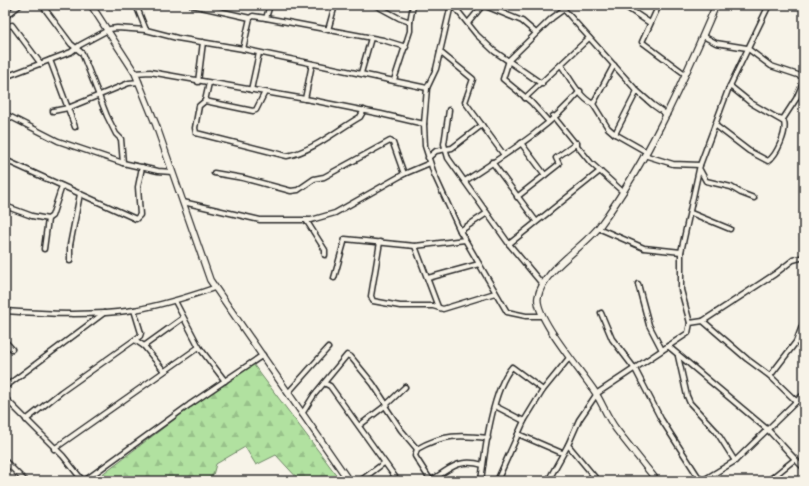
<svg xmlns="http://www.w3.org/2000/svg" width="809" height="486" font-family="'Indie Flower',sans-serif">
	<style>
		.forest { fill: url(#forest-firs); stroke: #6e8666 }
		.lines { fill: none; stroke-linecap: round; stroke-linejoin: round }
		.street-casing { stroke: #2b2b2b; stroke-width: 7 }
		.secondary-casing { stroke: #2b2b2b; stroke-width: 8 }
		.street { stroke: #f7f3e8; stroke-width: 4 }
		.secondary { stroke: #f7f3e8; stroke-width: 5.5 }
	</style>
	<defs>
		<pattern id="forest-firs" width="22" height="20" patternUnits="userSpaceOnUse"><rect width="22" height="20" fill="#b1e1a0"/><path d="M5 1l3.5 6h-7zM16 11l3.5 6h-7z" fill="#98c18a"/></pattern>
	</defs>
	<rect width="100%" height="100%" fill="#f7f3e8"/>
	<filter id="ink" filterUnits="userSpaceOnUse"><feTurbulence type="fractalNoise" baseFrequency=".025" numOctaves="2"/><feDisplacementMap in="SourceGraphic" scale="8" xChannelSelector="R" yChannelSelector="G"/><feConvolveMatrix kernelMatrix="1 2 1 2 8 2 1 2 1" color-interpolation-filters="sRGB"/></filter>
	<g filter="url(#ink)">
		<polygon class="forest" points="253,364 341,481 300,481 276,455 256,465 245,447 216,464 213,475 204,481 102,481 101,475 200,400"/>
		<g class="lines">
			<defs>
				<g id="street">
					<polyline points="42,5 71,44 82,53 107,116 116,134 121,139 123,163"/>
					<polyline points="136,5 146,30"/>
					<polyline points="192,5 250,18 253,16 266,18 383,40 406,47"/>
					<polyline points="375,5 399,18 410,22"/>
					<polyline points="451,5 436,69 427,88 424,124 425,146 434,174 460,231 507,312 526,316 542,316"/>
					<polyline points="453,5 477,35 494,51 542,84"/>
					<polyline points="483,5 522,21 536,33"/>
					<polyline points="560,5 637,91 653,105 667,115"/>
					<polyline points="623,5 650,23"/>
					<polyline points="659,5 642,42 685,74"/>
					<polyline points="5,17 20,5"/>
					<polyline points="266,18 270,5"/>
					<polyline points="468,23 483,5"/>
					<polyline points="5,27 12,25 41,64"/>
					<polyline points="328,30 335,5"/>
					<polyline points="703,36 716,43 747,48 771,66 804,77"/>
					<polyline points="243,49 250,18"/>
					<polyline points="440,52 473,79 465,102 504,155"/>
					<polyline points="50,60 75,127"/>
					<path d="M561,65c9,13 18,32 32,39l21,-39"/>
					<polyline points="135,73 150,72 311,100 381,114 424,124"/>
					<polyline points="361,73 371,38"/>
					<polyline points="5,77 71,52 80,45 110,29 117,28 146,30 177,38 243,49 427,88"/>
					<polyline points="394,80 410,31 410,22 413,5"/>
					<polyline points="198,82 203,42"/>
					<path d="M209,83l-4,18 -6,5 -4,22 1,5 91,23c26,-5 50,-26 73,-39l4,-7"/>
					<polyline points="251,90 259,53"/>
					<polyline points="637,91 615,134 645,151"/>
					<polyline points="525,98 589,38"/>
					<polyline points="305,99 312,64"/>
					<polyline points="205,101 253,111 256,110 265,92"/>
					<polyline points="593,104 608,128 615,134"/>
					<polyline points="449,110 444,144 448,158 509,244 543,285"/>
					<polyline points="53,111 68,108 129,83 139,82"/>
					<polyline points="5,114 58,141 123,163 158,171 172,172"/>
					<polyline points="553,116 591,163 623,192"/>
					<polyline points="779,118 783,119 796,99 804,81"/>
					<polyline points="548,121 531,102 503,79 509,60 552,18 563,10"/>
					<path d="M715,125l34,26 19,10c9,-6 19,-29 16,-39l-33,-19 -21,-17"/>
					<polyline points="521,143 545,175"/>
					<polyline points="644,155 673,164 700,165"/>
					<polyline points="428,158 436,151 452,148 482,125"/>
					<polyline points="5,160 136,219 140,215 138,187 142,167"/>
					<polyline points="492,162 536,221"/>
					<polyline points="700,170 706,181 731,187 741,193 754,198"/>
					<polyline points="214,173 243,178 291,191 298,190 314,179 324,177 390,141 393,143 404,174"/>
					<path d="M465,181c38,-25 86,-54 115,-90"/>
					<polyline points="517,197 559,164 556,158 577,143"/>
					<polyline points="183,202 260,220 311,220 335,213 404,174 430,163"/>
					<polyline points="5,206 32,216 48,219"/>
					<polyline points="691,213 730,229"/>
					<polyline points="306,220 325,250 325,255"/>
					<polyline points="598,228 644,248 681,252"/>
					<polyline points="460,231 487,213"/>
					<polyline points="380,242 371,296 373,301 400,306 433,306 443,309 495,293"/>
					<polyline points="509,244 600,171"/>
					<polyline points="415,246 438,307"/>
					<polyline points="44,249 48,219 52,216 62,186"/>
					<polyline points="70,261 70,245 80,194"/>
					<polyline points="334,278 345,239 415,246 465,240"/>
					<polyline points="428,278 479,264"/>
					<polyline points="638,284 649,325 662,350"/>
					<polyline points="175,301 199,347 225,381"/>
					<path d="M5,311c43,3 87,5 129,-1 28,-5 54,-13 80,-22"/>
					<polyline points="601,313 612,339 635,369 661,419 701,481"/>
					<polyline points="703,321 747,359 770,376 796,401"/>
					<polyline points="690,323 681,290 681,252 700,165 728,90 769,5"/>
					<polyline points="135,340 144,346 164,371"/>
					<polyline points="5,341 12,349"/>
					<polyline points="144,346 183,318"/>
					<path d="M668,346l100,84c13,13 23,26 36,38"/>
					<polyline points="678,356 687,396 690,403 716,431 735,461"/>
					<polyline points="770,376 796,342 804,321"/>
					<polyline points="324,383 330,386 398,481"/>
					<polyline points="5,387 104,313"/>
					<polyline points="288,393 328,348"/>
					<polyline points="596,394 688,333 690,323 703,321 775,274 793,260 804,257"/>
					<polyline points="5,398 63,456 83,481"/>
					<polyline points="385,406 401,430 417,449"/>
					<polyline points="495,406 524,421"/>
					<polyline points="302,414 314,395 347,355 351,357 373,384 386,404"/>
					<polyline points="26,420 61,392 140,336 141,333 134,310"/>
					<polyline points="360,425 385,406 405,387"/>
					<polyline points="518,434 562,453"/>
					<polyline points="568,445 598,481"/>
					<polyline points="54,449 199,347"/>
					<polyline points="5,461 25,481"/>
					<polyline points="84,481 189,405 263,355"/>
					<polyline points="360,481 384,463"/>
					<path d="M431,481l-16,-25 2,-7c26,-15 43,-14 71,-11"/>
					<path d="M431,481c19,-13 28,-23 52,-16"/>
					<path d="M481,481c4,-31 11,-91 31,-114l31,23"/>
					<polyline points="497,481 524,421 543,390 569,358"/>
					<polyline points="548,481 568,445 579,420 596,395"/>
					<polyline points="702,481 735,461 804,394"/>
					<polyline points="768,481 794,460"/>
				</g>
				<g id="secondary">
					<polyline points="91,5 135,73 156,125 210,280 349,481"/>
					<path d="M657,481c-14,-18 -28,-35 -41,-52 -9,-12 -14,-26 -21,-37 -12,-19 -61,-75 -57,-95 5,-27 45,-49 61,-70 50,-68 84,-145 117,-222"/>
				</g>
			</defs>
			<use href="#street" class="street-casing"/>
			<use href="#secondary" class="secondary-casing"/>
			<use href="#street" class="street"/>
			<use href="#secondary" class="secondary"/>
		</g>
	</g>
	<rect width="809" height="486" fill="none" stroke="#f7f3e8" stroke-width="20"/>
	<rect x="10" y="10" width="789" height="466" fill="none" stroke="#2b2b2b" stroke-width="1.5" filter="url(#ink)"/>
</svg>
